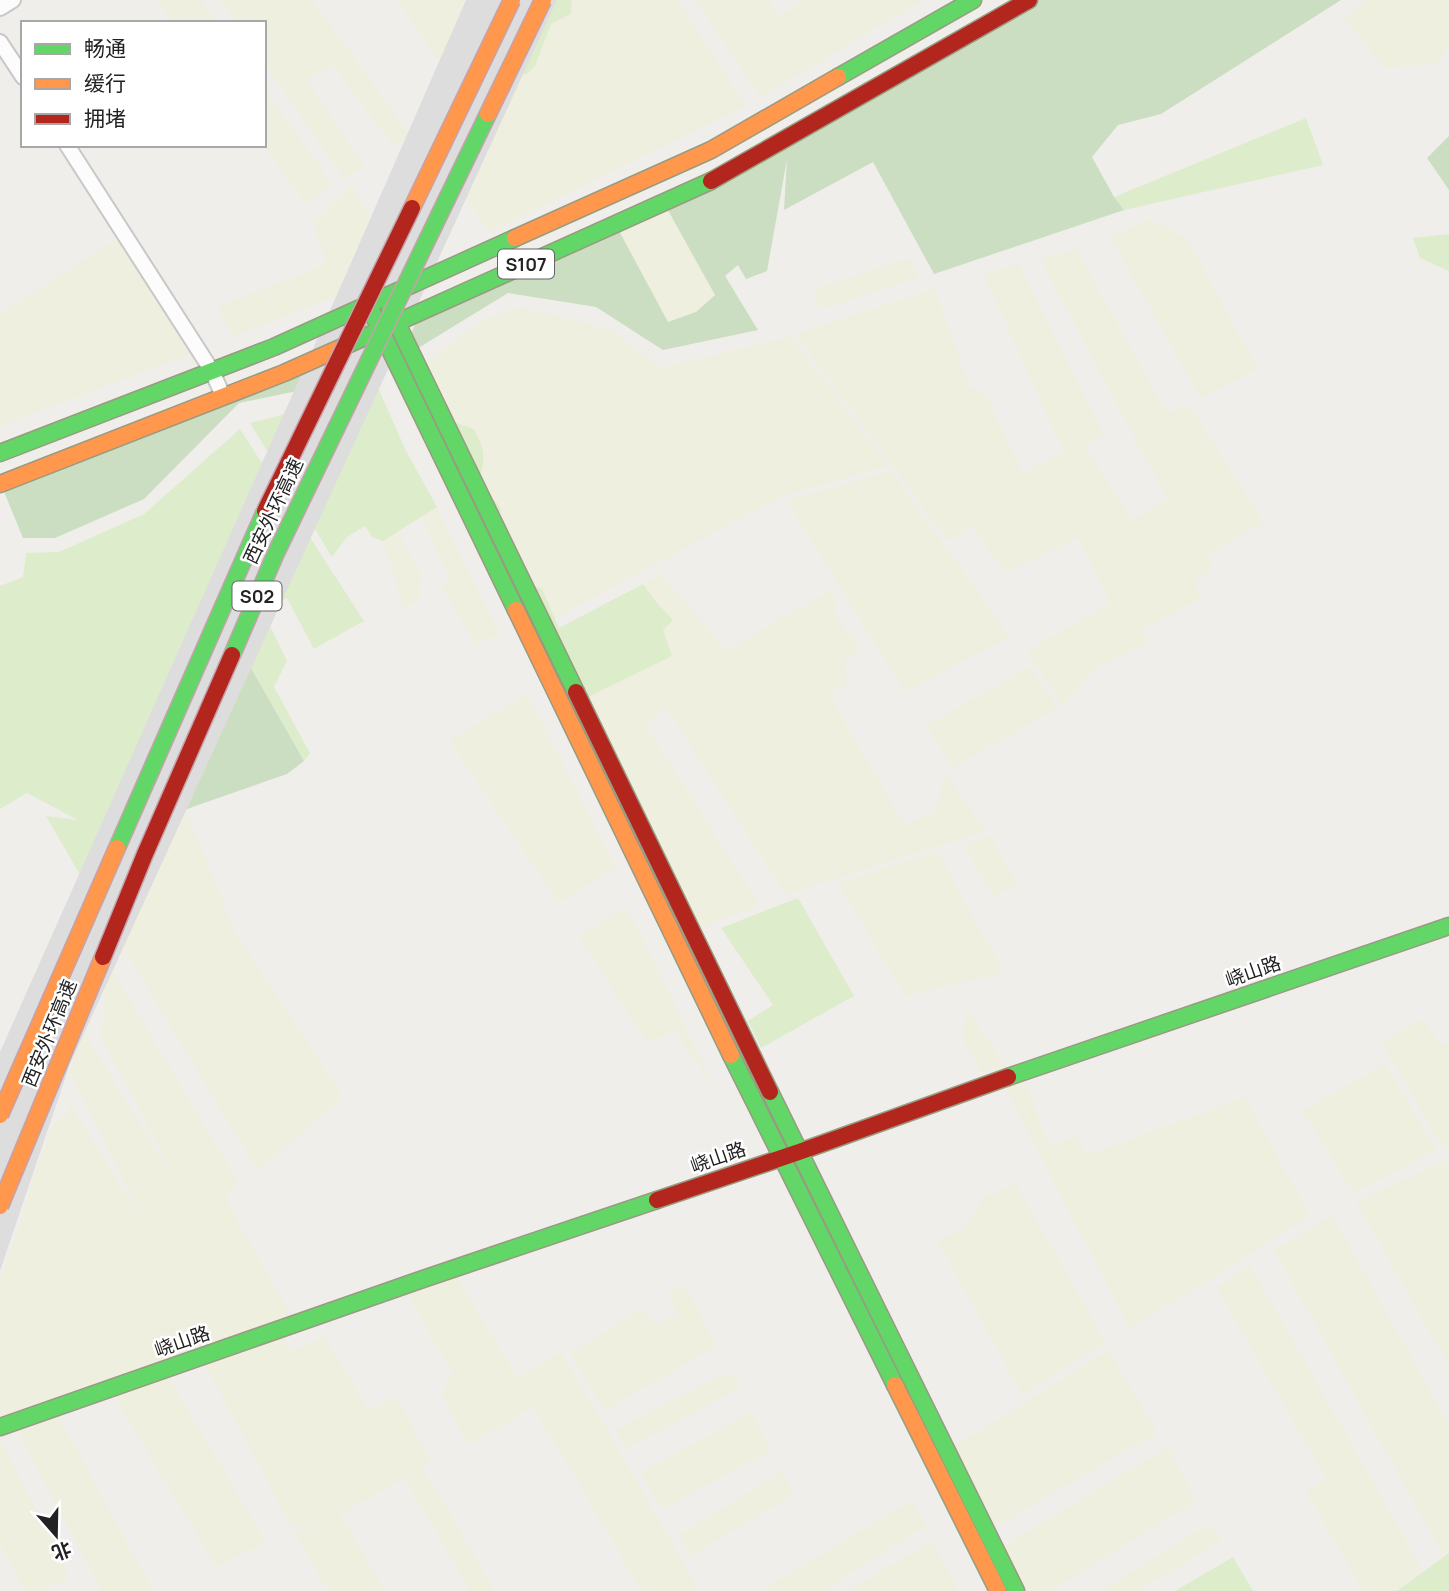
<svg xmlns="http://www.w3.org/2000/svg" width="1449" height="1591" font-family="Manrope,'Noto Sans SC',sans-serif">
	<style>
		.farmland { fill: #efefdf }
		.grass { fill: #ddeccb }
		.forest { fill: #cbdec1 }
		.pier { fill: #dedddd }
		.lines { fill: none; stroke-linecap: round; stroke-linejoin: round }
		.street-casing { stroke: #c9c8c7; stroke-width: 18 }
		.fast-casing { stroke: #999a82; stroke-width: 19 }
		.slow-casing { stroke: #999a82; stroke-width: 19 }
		.jam-casing { stroke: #999a82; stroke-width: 19 }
		.street { stroke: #fdfcfc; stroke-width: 14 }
		.fast { stroke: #63d668; stroke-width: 16 }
		.slow { stroke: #ff974d; stroke-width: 16 }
		.jam { stroke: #b3261e; stroke-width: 16 }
		.fast-bridge-casing { stroke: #c5a2ac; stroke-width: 19; stroke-linecap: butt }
		.slow-bridge-casing { stroke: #c5a2ac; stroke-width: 19; stroke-linecap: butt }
		.jam-bridge-casing { stroke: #c5a2ac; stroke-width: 19; stroke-linecap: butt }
		.fast-bridge { stroke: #63d668; stroke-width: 16 }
		.slow-bridge { stroke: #ff974d; stroke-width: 16 }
		.jam-bridge { stroke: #b3261e; stroke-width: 16 }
		.labels { text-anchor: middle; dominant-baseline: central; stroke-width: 5; stroke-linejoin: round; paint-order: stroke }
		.shield { fill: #fff; stroke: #646464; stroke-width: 2 }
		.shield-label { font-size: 18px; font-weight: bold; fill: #222 }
		.street-label { font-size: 19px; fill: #222; stroke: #fff }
	</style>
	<rect width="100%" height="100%" fill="#f0eeeb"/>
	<g class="farmland">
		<polygon points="162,0 202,0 218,23 173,23 159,3"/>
		<polygon points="221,0 312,0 411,136 393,147 333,65 307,79 365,166 344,179 264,63 264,23 236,23"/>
		<polygon points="397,0 475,0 442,65"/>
		<polygon points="572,0 678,0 746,106 489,232 460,187 521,72 535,66 551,24 571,14"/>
		<polygon points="695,0 768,0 780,16 805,0 923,0 760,98"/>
		<polygon points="1366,0 1449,0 1449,44 1438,64 1385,68 1344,18"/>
		<polygon points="264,88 332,184 306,204 263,145 264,145"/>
		<polygon points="352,184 375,228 362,286 233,337 217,307 326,264 313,223"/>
		<polygon points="664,203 715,295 696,312 668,322 617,227"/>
		<polygon points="1151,219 1187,239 1258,369 1201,399 1110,237"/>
		<polygon points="119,237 194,353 0,426 0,314"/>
		<polygon points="1076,249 1167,413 1189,404 1264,523 1209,552 1213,569 1194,582 1202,598 1143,629 1148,643 1098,666 1062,706 1026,651 1110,604 1078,538 1004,573 972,525 948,542 795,334 935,289 970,387 984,391 1023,473 1063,451 983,274 1019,264 1104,435 1086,447 1132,520 1167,499 1040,259"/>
		<polygon points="909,258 918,278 820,310 812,290"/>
		<polygon points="522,307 610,329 661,368 791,336 888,466 780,497 554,619 542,589 535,587 489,496 456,423 405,376 486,319"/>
		<polygon points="891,471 1010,637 904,692 787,500"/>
		<polygon points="437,507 500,634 475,644 441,586 450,582 422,517"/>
		<polygon points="398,532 421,574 419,599 404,608 383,541"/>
		<polygon points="661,574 726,650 833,589 837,618 861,650 844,663 848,683 828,694 904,824 934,812 946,772 985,831 786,895 666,708 646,726 760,905 710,924 684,938 574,686 663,630 657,602 643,584"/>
		<polygon points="1030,667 1058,708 952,768 926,725"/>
		<polygon points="527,694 616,868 559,903 449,740"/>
		<polygon points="188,814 235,932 343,1097 258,1171 116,937 162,821"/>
		<polygon points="990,836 1018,885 994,897 963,845"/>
		<polygon points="937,851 1004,973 905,996 838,883"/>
		<polygon points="626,906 719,1095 675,1031 647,1043 579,937"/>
		<polygon points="110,966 238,1182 225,1198 291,1315 0,1417 0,1280 18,1229 35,1171 54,1123 70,1111 54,1078 145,1224 69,1071 84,1031 182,1192 100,1035"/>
		<polygon points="966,1007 1005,1067 981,1072 962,1040"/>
		<polygon points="1423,1019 1441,1045 1449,1041 1449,1145 1443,1148 1382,1043"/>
		<polygon points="1385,1064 1437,1150 1354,1193 1302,1111"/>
		<polygon points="1025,1081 1049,1147 1076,1136 1088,1155 1245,1097 1310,1216 1130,1329 1005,1088"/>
		<polygon points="1444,1162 1449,1171 1449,1367 1356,1201"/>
		<polygon points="1016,1184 1106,1343 1022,1394 937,1241 964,1228 985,1196"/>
		<polygon points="1332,1215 1449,1425 1449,1550 1443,1555 1274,1250"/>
		<polygon points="1250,1264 1422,1569 1396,1591 1363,1591 1306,1491 1326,1479 1216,1287"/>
		<polygon points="456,1275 518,1378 562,1352 700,1591 642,1591 533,1407 467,1445 441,1395 452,1374 407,1292"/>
		<polygon points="686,1285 716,1346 604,1411 570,1352 644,1308 655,1325 677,1315 667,1292"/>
		<polygon points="281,1336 290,1351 325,1337 368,1410 397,1398 431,1460 423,1469 429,1477 495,1591 470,1591 405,1478 340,1514 386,1591 328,1591 295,1533 327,1518 293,1529 204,1363"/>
		<polygon points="1109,1350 1157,1432 986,1533 945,1452"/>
		<polygon points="727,1372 742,1387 626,1449 615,1430"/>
		<polygon points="168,1376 266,1542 216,1567 113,1395"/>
		<polygon points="752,1412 771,1450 662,1510 640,1473"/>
		<polygon points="59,1416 153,1591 102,1591 16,1429"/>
		<polygon points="0,1440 70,1576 46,1589 46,1591 24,1591 0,1544"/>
		<polygon points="1168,1447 1196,1501 1051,1591 1015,1591 997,1550"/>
		<polygon points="783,1471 795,1494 690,1556 679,1535"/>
		<polygon points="912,1500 926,1526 822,1591 761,1591"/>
		<polygon points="1208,1525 1222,1540 1138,1591 1100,1591"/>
		<polygon points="933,1540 958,1591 848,1591"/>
	</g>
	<g class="grass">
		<polygon points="555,0 572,0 571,14 551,24 535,66 526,75 521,72"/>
		<polygon points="1306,118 1323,165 1124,210 1114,197"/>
		<polygon points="1449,234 1449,271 1420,258 1413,238"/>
		<polygon points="379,390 406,451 437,507 383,541 372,537 365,526 347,537 332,557 250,423"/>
		<path d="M456,423l18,6c10,19 12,27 6,49l9,18 8,7 5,8 -21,11 -51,-94z"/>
		<polygon points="240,429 364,621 314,649 287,598 263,611 287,661 274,687 310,753 304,761 243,654 180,795 187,809 162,821 116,937 46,816 78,820 27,793 0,809 0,586 23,577 26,553 59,552 144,514"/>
		<polygon points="643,584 657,603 673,620 663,630 672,656 580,701 536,587 542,589 559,628"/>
		<polygon points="798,898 854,996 761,1048 748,1021 773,1005 721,928"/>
		<polygon points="1449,1553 1449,1591 1397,1591"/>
		<polygon points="1233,1557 1253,1591 1175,1591"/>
	</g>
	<g class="forest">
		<polygon points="1022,0 1341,0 1161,114 1118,125 1092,157 1114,197 1124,210 934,274 873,162 784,210 787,159 767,271 746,279 738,265 725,276 758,330 663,350 596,307 508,293 397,361 420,315 617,227 668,322 696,312 715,295 664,203"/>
		<polygon points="1449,136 1449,190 1427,158"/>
		<polygon points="326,355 374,375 239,403 144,499 55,538 23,538 0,482"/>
		<polygon points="243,654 304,761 287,774 187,809 180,795"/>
	</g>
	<polygon class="pier" points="466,0 557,0 70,1064 0,1271 0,1052 347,272"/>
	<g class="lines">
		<defs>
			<g id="street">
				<polyline points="0,8 13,0"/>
				<polyline points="0,42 23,77"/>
				<polyline points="67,145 212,371 223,396"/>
			</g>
			<g id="fast">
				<polyline points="838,77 973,0"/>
				<polyline points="368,304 516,610"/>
				<polyline points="390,309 576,692"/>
				<polyline points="347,345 711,181"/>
				<polyline points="0,453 274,347 515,238"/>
				<polyline points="731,1055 895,1385"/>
				<polyline points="1008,1077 1449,926"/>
				<polyline points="770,1092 1016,1591"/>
				<polyline points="0,1427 423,1279 657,1200"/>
			</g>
			<g id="slow">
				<polyline points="515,238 711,150 838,77"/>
				<polyline points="0,484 284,373 347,345"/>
				<polyline points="516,610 731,1055"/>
				<polyline points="895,1385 998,1591"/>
			</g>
			<g id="jam">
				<polyline points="711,181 1029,0"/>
				<polyline points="576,692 770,1092"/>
				<polyline points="657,1200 799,1152 1008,1077"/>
			</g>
		</defs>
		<use href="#street" class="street-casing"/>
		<use href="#fast" class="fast-casing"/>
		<use href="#slow" class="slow-casing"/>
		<use href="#jam" class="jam-casing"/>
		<use href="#street" class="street"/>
		<use href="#fast" class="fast"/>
		<use href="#slow" class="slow"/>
		<use href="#jam" class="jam"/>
		<defs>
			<g id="fast-bridge">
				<polyline points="232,655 276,553 488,114"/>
				<polyline points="117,848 265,511"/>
			</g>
			<g id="slow-bridge">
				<polyline points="488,114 543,0"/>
				<polyline points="412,208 512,0"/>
				<polyline points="0,1115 117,848"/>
				<polyline points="0,1206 103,957"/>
			</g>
			<g id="jam-bridge">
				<polyline points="265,511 412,208"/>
				<polyline points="103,957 145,854 232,655"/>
			</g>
		</defs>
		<use href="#fast-bridge" class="fast-bridge-casing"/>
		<use href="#slow-bridge" class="slow-bridge-casing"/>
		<use href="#jam-bridge" class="jam-bridge-casing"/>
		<use href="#fast-bridge" class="fast-bridge"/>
		<use href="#slow-bridge" class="slow-bridge"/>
		<use href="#jam-bridge" class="jam-bridge"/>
	</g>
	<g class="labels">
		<g class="shield">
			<rect x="498" y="249.5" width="56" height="29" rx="5"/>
			<rect x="232.5" y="581.5" width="49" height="29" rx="5"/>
		</g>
		<g class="shield-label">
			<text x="526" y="264">S107</text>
			<text x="257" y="596">S02</text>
		</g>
		<g class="street-label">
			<text transform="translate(273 511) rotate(-65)">西安外环高速</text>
			<text transform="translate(1253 971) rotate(-19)">峣山路</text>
			<text transform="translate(49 1033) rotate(-68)">西安外环高速</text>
			<text transform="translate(718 1157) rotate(-19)">峣山路</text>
			<text transform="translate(182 1341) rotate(-19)">峣山路</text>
		</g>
	</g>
	<rect x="21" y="21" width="245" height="126" fill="#ffffff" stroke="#a7a7a7" stroke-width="2"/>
	<rect x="35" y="44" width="35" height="10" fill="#63d668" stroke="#a7a7a7" stroke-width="2"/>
	<text x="84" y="56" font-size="21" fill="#222222">畅通</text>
	<rect x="35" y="79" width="35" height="10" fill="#ff974d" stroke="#a7a7a7" stroke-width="2"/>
	<text x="84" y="91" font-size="21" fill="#222222">缓行</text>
	<rect x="35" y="114" width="35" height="10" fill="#b3261e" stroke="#a7a7a7" stroke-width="2"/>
	<text x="84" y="126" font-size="21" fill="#222222">拥堵</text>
	<g transform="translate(56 1535) rotate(160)" stroke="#ffffff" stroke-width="5" paint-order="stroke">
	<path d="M0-5L12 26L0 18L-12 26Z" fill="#222222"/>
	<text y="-10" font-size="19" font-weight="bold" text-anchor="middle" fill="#222222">北</text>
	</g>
</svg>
